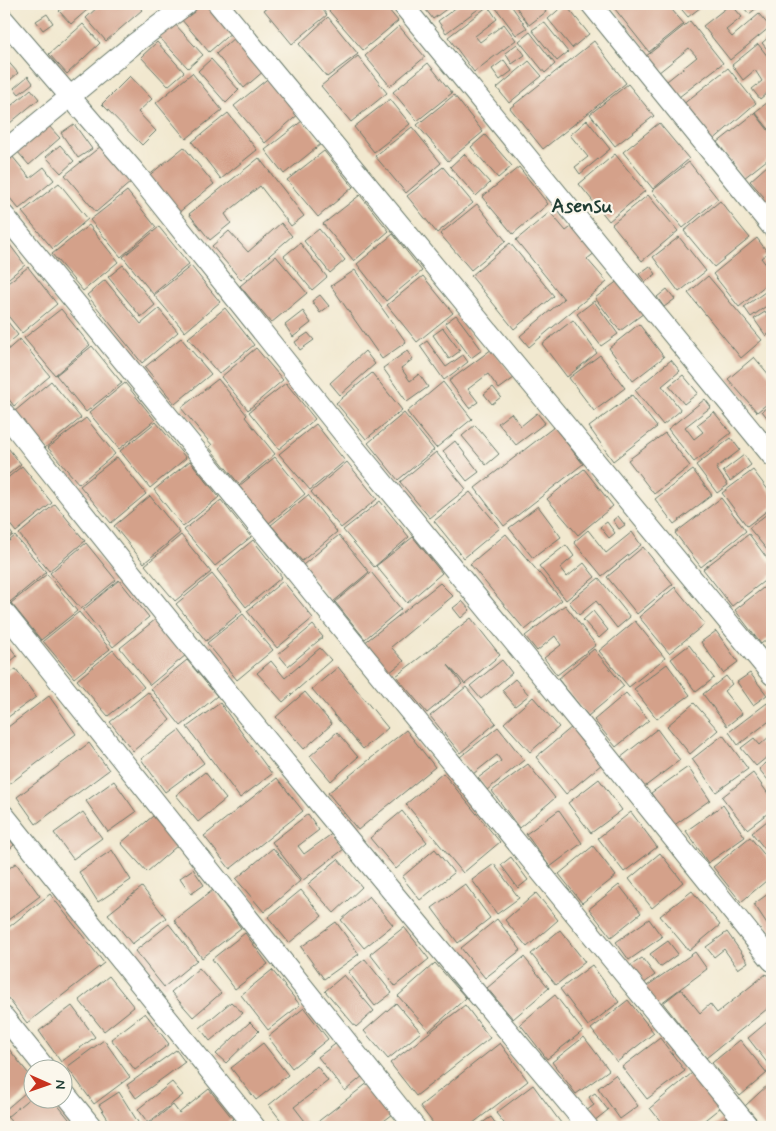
<svg xmlns="http://www.w3.org/2000/svg" width="776" height="1131" font-family="Mynerve,sans-serif">
	<style>
		.building { fill: #d4a18a }
		.lines { fill: none; stroke-linecap: round; stroke-linejoin: round }
		.minor-casing { stroke: #68796a; stroke-width: 22 }
		.minor { stroke: #fff; stroke-width: 20 }
		.labels { text-anchor: middle; dominant-baseline: central; stroke-width: 4.5; stroke-linejoin: round; paint-order: stroke }
		.neighbourhood-label { font-size: 20px; font-weight: bold; fill: #1f3d34; stroke: #fbf7ec }
	</style>
	<rect width="100%" height="100%" fill="#fbf7ec"/>
	<filter id="ink" filterUnits="userSpaceOnUse"><feTurbulence type="fractalNoise" baseFrequency=".02" numOctaves="2"/><feDisplacementMap in="SourceGraphic" scale="10" xChannelSelector="R" yChannelSelector="G"/><feConvolveMatrix kernelMatrix="1 2 1 2 8 2 1 2 1" color-interpolation-filters="sRGB"/></filter>
	<filter id="wash" filterUnits="userSpaceOnUse"><feTurbulence type="fractalNoise" baseFrequency=".0096" numOctaves="4" result="noise"/><feDisplacementMap in="SourceGraphic" scale="20" xChannelSelector="R" yChannelSelector="G"/><feGaussianBlur stdDeviation="1.12" result="paint"/><feColorMatrix in="noise" values="0 0 0 0 0 0 0 0 0 0 0 0 0 0 0 0 0 1.4 0 .05"/><feComposite in="paint" operator="in"/></filter>
	<g filter="url(#wash)">
		<rect width="100%" height="100%" fill="#f1e8cf"/>
		<g id="blocks">
			<g class="building">
				<polygon points="67,4 94,4 71,24 59,11"/>
				<polygon points="101,4 136,4 142,10 106,41 86,18"/>
				<polygon points="198,4 210,4 233,31 209,52 181,19"/>
				<polygon points="272,4 318,4 327,15 292,44 264,10"/>
				<polygon points="323,4 343,4 339,8 344,4 384,4 398,21 363,50"/>
				<polygon points="424,4 453,4 433,19 422,5"/>
				<polygon points="461,4 485,4 446,33 438,21"/>
				<polygon points="493,4 510,4 527,28 516,35"/>
				<polygon points="514,4 541,4 546,12 529,25"/>
				<polygon points="565,4 589,34 572,48 548,19"/>
				<polygon points="611,4 667,4 684,24 649,52"/>
				<polygon points="677,4 705,4 688,17"/>
				<polygon points="731,4 742,17 726,30 732,37 759,14 770,27 730,60 703,26"/>
				<polygon points="741,4 762,4 749,14"/>
				<polygon points="488,6 497,19 475,36 480,42 504,24 516,40 474,72 448,37"/>
				<polygon points="47,14 53,23 43,30 36,21"/>
				<polygon points="328,17 358,54 327,77 299,44"/>
				<polygon points="690,21 723,63 679,97 667,81 697,57 689,48 658,73 645,57"/>
				<polygon points="544,22 568,52 557,61 532,30"/>
				<polygon points="174,23 203,55 188,68 159,37"/>
				<polygon points="83,24 100,43 67,74 49,54"/>
				<polygon points="399,26 425,57 390,86 365,56"/>
				<polygon points="530,32 555,64 545,73 519,41"/>
				<polygon points="772,34 772,55 762,43"/>
				<polygon points="236,36 265,70 244,88 216,54"/>
				<polygon points="594,41 626,83 543,149 510,108"/>
				<polygon points="157,42 184,72 168,86 141,57"/>
				<polygon points="517,44 525,55 512,64 505,53"/>
				<polygon points="758,44 772,62 772,89 760,99 752,89 762,81 755,70 743,80 732,65"/>
				<polygon points="358,56 387,93 351,122 321,86"/>
				<polygon points="4,57 18,73 9,81 4,76"/>
				<polygon points="211,59 239,90 226,103 198,71"/>
				<polygon points="504,60 512,71 500,80 492,69"/>
				<polygon points="529,61 542,76 509,103 497,88"/>
				<polygon points="428,63 452,93 417,121 393,92"/>
				<polygon points="728,68 756,103 711,142 682,105"/>
				<polygon points="192,73 222,110 186,139 156,103"/>
				<polygon points="28,76 33,83 19,94 14,88"/>
				<polygon points="130,76 152,99 138,112 156,131 142,145 102,104"/>
				<polygon points="271,76 300,113 265,143 234,106"/>
				<polygon points="628,84 654,116 615,146 590,114"/>
				<polygon points="31,89 39,99 4,128 4,109 5,111"/>
				<polygon points="454,95 483,132 448,161 417,125"/>
				<polygon points="390,99 410,124 374,152 354,127"/>
				<polygon points="772,99 772,133 755,112"/>
				<polygon points="228,113 257,150 221,179 192,142"/>
				<polygon points="755,113 772,135 772,156 744,178 717,143"/>
				<polygon points="587,120 610,149 580,174 575,167 588,157 570,135"/>
				<polygon points="302,121 321,144 284,174 265,150"/>
				<polygon points="659,123 689,159 653,189 623,152"/>
				<polygon points="74,124 92,149 78,158 61,133"/>
				<polygon points="48,125 60,138 29,165 17,151"/>
				<polygon points="412,127 441,163 406,193 375,156"/>
				<polygon points="485,135 512,166 498,178 471,147"/>
				<polygon points="60,145 74,161 61,173 46,157"/>
				<polygon points="101,146 131,182 96,212 65,175"/>
				<polygon points="184,147 214,184 178,213 147,177"/>
				<polygon points="324,151 353,187 318,217 287,180"/>
				<polygon points="464,154 490,183 476,196 450,167"/>
				<polygon points="615,154 645,191 609,221 579,184"/>
				<polygon points="12,156 30,178 44,167 54,180 19,209 4,191 4,163"/>
				<polygon points="259,158 304,216 291,226 260,186 225,214 231,223 210,240 189,214"/>
				<polygon points="689,162 718,199 683,228 652,191"/>
				<polygon points="768,165 772,170 772,215 760,201 764,197 750,181"/>
				<polygon points="443,167 473,203 437,233 407,196"/>
				<polygon points="519,167 548,204 513,234 482,197"/>
				<polygon points="59,183 88,219 53,249 22,212"/>
				<polygon points="127,191 156,227 121,257 90,220"/>
				<polygon points="360,195 389,231 354,261 323,224"/>
				<polygon points="648,195 678,231 642,261 612,224"/>
				<polygon points="720,201 750,238 714,267 684,231"/>
				<polygon points="477,204 506,241 471,270 440,234"/>
				<polygon points="550,212 566,231 574,225 596,252 587,259 607,282 529,347 520,336 564,299 516,240"/>
				<polygon points="281,223 292,236 241,280 212,246 229,231 248,252"/>
				<polygon points="89,225 118,262 83,291 52,254"/>
				<polygon points="159,227 189,264 153,294 123,257"/>
				<polygon points="319,229 345,260 330,273 304,241"/>
				<polygon points="393,234 422,271 386,301 357,264"/>
				<polygon points="4,237 25,265 4,282"/>
				<polygon points="679,237 706,271 679,292 653,257"/>
				<polygon points="757,238 768,253 761,258 772,272 772,280 739,307 713,274"/>
				<polygon points="300,243 327,277 312,290 284,256"/>
				<polygon points="510,243 554,296 514,329 471,276"/>
				<polygon points="276,256 307,293 271,323 240,286"/>
				<polygon points="123,265 155,305 141,317 108,277"/>
				<polygon points="191,266 220,302 185,332 154,295"/>
				<polygon points="650,266 656,274 645,282 639,274"/>
				<polygon points="28,267 57,304 22,333 4,311 4,286"/>
				<polygon points="355,270 406,342 382,359 331,286"/>
				<polygon points="423,276 453,313 417,342 387,305"/>
				<polygon points="708,276 762,340 741,358 688,293"/>
				<polygon points="105,280 141,324 159,309 178,332 142,363 87,295"/>
				<polygon points="619,280 644,313 620,331 595,298"/>
				<polygon points="772,287 772,302 751,317 744,307"/>
				<polygon points="667,289 675,299 664,307 657,297"/>
				<polygon points="320,295 329,306 320,313 312,301"/>
				<polygon points="594,301 618,334 601,346 577,314"/>
				<polygon points="225,308 254,345 219,374 188,338"/>
				<polygon points="61,309 90,345 55,375 24,338"/>
				<polygon points="303,311 311,323 293,337 285,325"/>
				<polygon points="765,312 770,319 772,317 772,331 766,336 754,319"/>
				<polygon points="456,315 482,350 471,358 445,323"/>
				<polygon points="4,317 18,335 4,347"/>
				<polygon points="573,320 597,353 567,377 542,344"/>
				<polygon points="639,324 664,357 633,381 609,348"/>
				<polygon points="443,328 460,351 449,359 433,335"/>
				<polygon points="308,333 314,340 300,350 295,342"/>
				<polygon points="181,338 211,374 175,404 145,367"/>
				<polygon points="20,339 50,376 14,406 4,393 4,353"/>
				<polygon points="427,341 446,367 463,355 468,362 444,380 420,346"/>
				<polygon points="92,346 122,383 86,412 56,375"/>
				<polygon points="256,348 283,380 248,410 221,377"/>
				<polygon points="492,349 514,378 499,389 488,374 468,389 478,402 469,408 449,381"/>
				<polygon points="365,351 375,364 340,395 330,383"/>
				<polygon points="407,351 413,359 401,368 410,381 419,374 428,387 407,402 383,368"/>
				<polygon points="600,355 625,388 594,411 569,378"/>
				<polygon points="754,357 770,376 772,374 772,400 757,412 728,379"/>
				<polygon points="671,360 680,371 662,386 681,410 663,425 635,390"/>
				<polygon points="372,373 402,410 366,439 336,403"/>
				<polygon points="683,375 698,393 684,404 669,386"/>
				<polygon points="218,379 247,415 245,417 275,454 239,484 209,447 212,445 181,408"/>
				<polygon points="51,381 81,418 45,448 15,411"/>
				<polygon points="443,382 472,419 436,448 407,412"/>
				<polygon points="125,383 155,420 119,449 89,413"/>
				<polygon points="286,383 315,419 279,449 249,412"/>
				<polygon points="493,387 501,397 492,404 484,394"/>
				<polygon points="632,395 657,427 613,461 589,427"/>
				<polygon points="705,399 711,407 685,427 694,439 703,432 697,425 714,412 731,433 694,462 668,429"/>
				<polygon points="772,403 772,424 762,411"/>
				<polygon points="404,413 434,450 398,480 368,443"/>
				<polygon points="511,413 521,426 537,413 545,423 516,445 498,423"/>
				<polygon points="86,418 115,454 79,484 48,448"/>
				<polygon points="156,422 186,458 150,488 120,451"/>
				<polygon points="316,424 345,461 310,490 279,454"/>
				<polygon points="475,425 499,454 486,465 462,436"/>
				<polygon points="554,427 583,464 504,526 475,488"/>
				<polygon points="665,433 690,466 654,494 628,460"/>
				<polygon points="731,438 740,450 716,468 728,485 717,493 696,465"/>
				<polygon points="455,441 479,472 467,481 443,451"/>
				<polygon points="4,443 21,464 4,478"/>
				<polygon points="436,452 466,489 430,518 400,482"/>
				<polygon points="744,455 751,465 730,481 723,471"/>
				<polygon points="117,457 146,494 111,523 80,486"/>
				<polygon points="275,457 305,494 269,523 239,486"/>
				<polygon points="190,461 219,497 183,527 154,490"/>
				<polygon points="347,462 377,499 341,528 311,492"/>
				<polygon points="22,466 52,503 16,532 4,517 4,481"/>
				<polygon points="584,469 613,506 578,535 547,499"/>
				<polygon points="693,470 712,495 674,524 655,499"/>
				<polygon points="753,470 772,495 772,507 747,526 722,493"/>
				<polygon points="470,492 500,528 464,558 434,521"/>
				<polygon points="308,495 337,532 302,561 271,525"/>
				<polygon points="150,496 180,533 144,563 114,526"/>
				<polygon points="721,498 746,531 701,567 675,533"/>
				<polygon points="221,500 251,537 215,566 184,530"/>
				<polygon points="380,501 409,537 374,567 343,530"/>
				<polygon points="55,504 85,541 49,571 19,534"/>
				<polygon points="538,506 561,537 533,558 509,528"/>
				<polygon points="772,510 772,556 749,528"/>
				<polygon points="618,516 625,525 619,529 613,520"/>
				<polygon points="607,522 615,533 609,538 600,527"/>
				<polygon points="4,524 13,535 4,542"/>
				<polygon points="588,530 606,553 632,532 641,545 602,576 574,542"/>
				<polygon points="506,534 562,600 525,630 470,564"/>
				<polygon points="749,534 772,565 772,575 732,606 703,569"/>
				<polygon points="181,535 211,572 175,601 145,565"/>
				<polygon points="339,535 369,572 333,602 303,565"/>
				<polygon points="15,536 46,572 10,602 4,595 4,545"/>
				<polygon points="413,537 442,573 407,603 376,566"/>
				<polygon points="253,540 282,577 246,607 217,570"/>
				<polygon points="86,543 116,580 81,609 50,573"/>
				<polygon points="566,545 574,556 560,568 567,577 584,563 595,577 566,600 539,566"/>
				<polygon points="643,547 673,584 637,614 607,577"/>
				<polygon points="371,572 401,609 365,639 335,602"/>
				<polygon points="47,574 77,611 41,640 11,603"/>
				<polygon points="212,574 242,611 206,641 176,604"/>
				<polygon points="599,578 630,617 617,628 596,601 579,615 569,602"/>
				<polygon points="119,580 149,617 113,647 83,610"/>
				<polygon points="283,581 313,618 277,648 247,611"/>
				<polygon points="772,581 772,635 761,644 735,610"/>
				<polygon points="440,583 453,596 391,647 404,661 389,673 364,643"/>
				<polygon points="675,587 705,624 669,653 639,617"/>
				<polygon points="462,601 470,610 461,618 453,608"/>
				<polygon points="565,605 596,645 557,675 544,658 561,645 555,636 537,651 525,636"/>
				<polygon points="593,611 608,630 599,638 583,620"/>
				<polygon points="79,612 110,649 74,678 43,641"/>
				<polygon points="243,614 273,650 237,680 207,643"/>
				<polygon points="471,618 500,655 465,684 448,665 462,684 427,713 396,676"/>
				<polygon points="156,619 186,655 150,685 120,648"/>
				<polygon points="635,621 665,658 629,687 599,651"/>
				<polygon points="313,625 323,637 288,666 278,654"/>
				<polygon points="716,631 738,662 723,673 701,642"/>
				<polygon points="4,639 17,656 4,667"/>
				<polygon points="689,645 714,678 696,692 671,659"/>
				<polygon points="320,648 331,660 283,702 257,673 271,661 285,678"/>
				<polygon points="594,649 624,686 588,716 558,679"/>
				<polygon points="113,650 144,687 108,716 77,680"/>
				<polygon points="187,660 217,696 181,726 151,689"/>
				<polygon points="502,660 512,673 481,699 470,686"/>
				<polygon points="667,664 690,695 657,719 634,689"/>
				<polygon points="338,667 388,728 363,749 312,689"/>
				<polygon points="16,669 36,697 4,720 4,677"/>
				<polygon points="750,673 767,695 753,705 737,682"/>
				<polygon points="726,676 732,684 724,691 742,714 727,726 703,694"/>
				<polygon points="515,679 529,695 515,706 502,690"/>
				<polygon points="466,687 496,723 460,753 430,716"/>
				<polygon points="148,692 170,720 133,751 110,722"/>
				<polygon points="305,692 332,724 304,749 276,717"/>
				<polygon points="626,693 649,720 616,747 594,720"/>
				<polygon points="49,696 76,734 8,785 4,779 4,730"/>
				<polygon points="533,697 559,727 530,752 504,723"/>
				<polygon points="220,703 272,774 240,798 187,727"/>
				<polygon points="694,703 718,730 690,754 667,726"/>
				<polygon points="767,703 772,711 772,719 738,745 729,732"/>
				<polygon points="498,727 524,760 487,790 478,778 501,761 497,755 473,774 460,757"/>
				<polygon points="572,727 602,764 566,794 536,757"/>
				<polygon points="657,729 680,760 643,788 620,758"/>
				<polygon points="179,730 204,763 165,792 141,759"/>
				<polygon points="406,730 435,767 358,830 328,793"/>
				<polygon points="337,732 358,757 331,781 310,756"/>
				<polygon points="772,734 772,753 756,766 741,748 754,738 760,745"/>
				<polygon points="723,735 748,769 716,792 692,759"/>
				<polygon points="89,743 109,770 36,824 17,797"/>
				<polygon points="772,758 772,785 759,769"/>
				<polygon points="528,764 555,798 519,828 492,791"/>
				<polygon points="688,767 710,800 673,826 651,793"/>
				<polygon points="205,772 226,799 198,822 176,795"/>
				<polygon points="443,773 500,842 463,873 406,804"/>
				<polygon points="753,773 772,799 772,810 747,829 722,797"/>
				<polygon points="277,778 303,811 230,869 204,836"/>
				<polygon points="599,779 622,810 591,833 568,803"/>
				<polygon points="114,781 136,812 108,832 86,801"/>
				<polygon points="723,805 745,837 708,863 686,831"/>
				<polygon points="559,810 582,843 550,867 526,834"/>
				<polygon points="402,811 427,842 396,869 370,838"/>
				<polygon points="83,812 102,838 73,859 54,833"/>
				<polygon points="631,812 657,847 624,872 598,838"/>
				<polygon points="308,814 319,830 298,846 304,854 333,833 344,849 302,881 272,842"/>
				<polygon points="153,816 178,845 147,872 121,843"/>
				<polygon points="772,817 772,858 752,833"/>
				<polygon points="4,832 14,845 4,854"/>
				<polygon points="750,837 772,864 772,876 741,902 713,867"/>
				<polygon points="593,846 616,876 582,903 559,874"/>
				<polygon points="273,848 300,881 264,912 236,879"/>
				<polygon points="435,849 454,873 420,900 402,877"/>
				<polygon points="112,850 131,880 98,902 79,872"/>
				<polygon points="660,853 683,882 652,908 629,879"/>
				<polygon points="511,857 528,880 518,888 501,865"/>
				<polygon points="338,859 362,887 334,913 308,884"/>
				<polygon points="16,863 40,896 4,923 4,872"/>
				<polygon points="494,864 519,898 497,914 472,880"/>
				<polygon points="193,869 204,885 191,894 180,878"/>
				<polygon points="465,884 490,918 458,943 432,908"/>
				<polygon points="619,885 641,913 611,937 589,909"/>
				<polygon points="142,887 166,918 132,944 108,914"/>
				<polygon points="213,890 241,928 202,958 174,920"/>
				<polygon points="301,890 322,916 289,943 268,917"/>
				<polygon points="692,891 720,925 689,951 660,916"/>
				<polygon points="772,891 772,931 754,904"/>
				<polygon points="536,893 558,920 527,947 505,920"/>
				<polygon points="50,894 104,963 27,1023 4,993 4,931"/>
				<polygon points="369,896 393,925 364,948 341,920"/>
				<polygon points="497,919 521,950 485,978 461,948"/>
				<polygon points="649,919 662,937 629,960 616,942"/>
				<polygon points="336,922 359,954 324,979 301,947"/>
				<polygon points="169,924 197,960 164,987 135,951"/>
				<polygon points="404,927 429,959 395,986 370,954"/>
				<polygon points="560,930 585,962 556,985 531,954"/>
				<polygon points="727,932 748,962 738,969 724,949 714,957 706,947"/>
				<polygon points="245,933 268,964 235,989 212,959"/>
				<polygon points="668,941 678,954 660,967 650,954"/>
				<polygon points="695,952 707,969 657,1006 644,988"/>
				<polygon points="524,957 549,988 513,1019 487,988"/>
				<polygon points="642,958 655,975 643,984 630,966"/>
				<polygon points="365,959 392,993 375,1006 348,972"/>
				<polygon points="435,963 466,998 429,1031 398,996"/>
				<polygon points="592,965 619,1002 588,1026 560,989"/>
				<polygon points="199,968 221,993 193,1017 171,992"/>
				<polygon points="272,970 300,1005 268,1030 241,995"/>
				<polygon points="766,974 772,982 772,1005 706,1058 663,1003 681,989 700,1013 710,1004 717,1013"/>
				<polygon points="344,975 374,1011 356,1027 325,991"/>
				<polygon points="109,976 134,1007 104,1031 79,1000"/>
				<polygon points="555,995 583,1031 547,1059 520,1024"/>
				<polygon points="628,1000 654,1033 617,1062 591,1029"/>
				<polygon points="231,1002 243,1013 210,1041 200,1028"/>
				<polygon points="396,1003 421,1032 388,1059 364,1031"/>
				<polygon points="465,1005 490,1038 416,1096 390,1063"/>
				<polygon points="72,1006 95,1037 61,1062 39,1031"/>
				<polygon points="304,1008 328,1039 292,1068 268,1037"/>
				<polygon points="145,1013 169,1044 135,1070 111,1039"/>
				<polygon points="772,1018 772,1069 748,1038"/>
				<polygon points="250,1022 259,1031 226,1063 216,1054"/>
				<polygon points="584,1037 609,1070 576,1094 552,1062"/>
				<polygon points="660,1038 685,1071 647,1099 622,1067"/>
				<polygon points="104,1040 130,1077 94,1104 67,1067"/>
				<polygon points="740,1040 767,1073 740,1096 712,1063"/>
				<polygon points="338,1042 364,1075 345,1091 318,1057"/>
				<polygon points="4,1043 32,1078 32,1087 4,1111"/>
				<polygon points="263,1043 288,1075 256,1100 231,1068"/>
				<polygon points="500,1043 528,1081 468,1127 436,1127 420,1106"/>
				<polygon points="176,1050 185,1062 136,1098 127,1085"/>
				<polygon points="317,1066 328,1081 294,1107 308,1125 304,1127 286,1127 269,1105"/>
				<polygon points="692,1073 721,1107 696,1127 665,1127 650,1108"/>
				<polygon points="615,1075 638,1106 620,1119 598,1088"/>
				<polygon points="772,1081 772,1127 764,1127 745,1106"/>
				<polygon points="172,1082 183,1095 148,1123 138,1109"/>
				<polygon points="369,1082 393,1114 376,1127 311,1127"/>
				<polygon points="533,1085 564,1127 507,1127 496,1113"/>
				<polygon points="209,1089 233,1119 222,1127 145,1127 173,1105 179,1113"/>
				<polygon points="119,1092 141,1127 113,1127 99,1105"/>
				<polygon points="595,1093 608,1110 594,1121 586,1111 594,1105 589,1097"/>
				<polygon points="32,1096 32,1098 52,1098 73,1124 69,1127 16,1127 7,1117"/>
				<polygon points="728,1115 737,1127 712,1127"/>
				<polygon points="491,1117 498,1127 476,1127"/>
			</g>
		</g>
	</g>
	<g filter="url(#ink)">
		<use href="#blocks" fill-opacity="0" stroke="#68796a" stroke-width="1"/>
		<g class="lines">
			<defs>
				<g id="minor">
					<polyline points="218,4 772,675"/>
					<polyline points="402,4 772,456"/>
					<polyline points="591,4 772,227"/>
					<polyline points="4,20 135,172 354,447 590,735 772,961"/>
					<polyline points="4,151 134,44 187,4"/>
					<polyline points="4,215 749,1127"/>
					<path d="M4,413c190,242 387,478 584,714"/>
					<polyline points="4,612 415,1127"/>
					<polyline points="4,815 255,1127"/>
					<polyline points="4,1017 45,1068"/>
					<polyline points="62,1090 92,1127"/>
				</g>
			</defs>
			<use href="#minor" class="minor-casing"/>
			<use href="#minor" class="minor"/>
		</g>
	</g>
	<g class="labels">
		<g class="neighbourhood-label">
			<text x="582" y="206">Asensu</text>
		</g>
	</g>
	<rect width="776" height="1131" fill="none" stroke="#fbf7ec" stroke-width="20"/>
	<g transform="translate(48 1084) rotate(92)"><circle r="24" fill="#fbf7ec" stroke="#a3ada2"/>
	<path d="M0-4L9 19L0 12L-9 19Z" fill="#c8321e"/>
	<text y="-8" font-size="14" font-weight="bold" text-anchor="middle" fill="#1f3d34">N</text>
	</g>
</svg>
